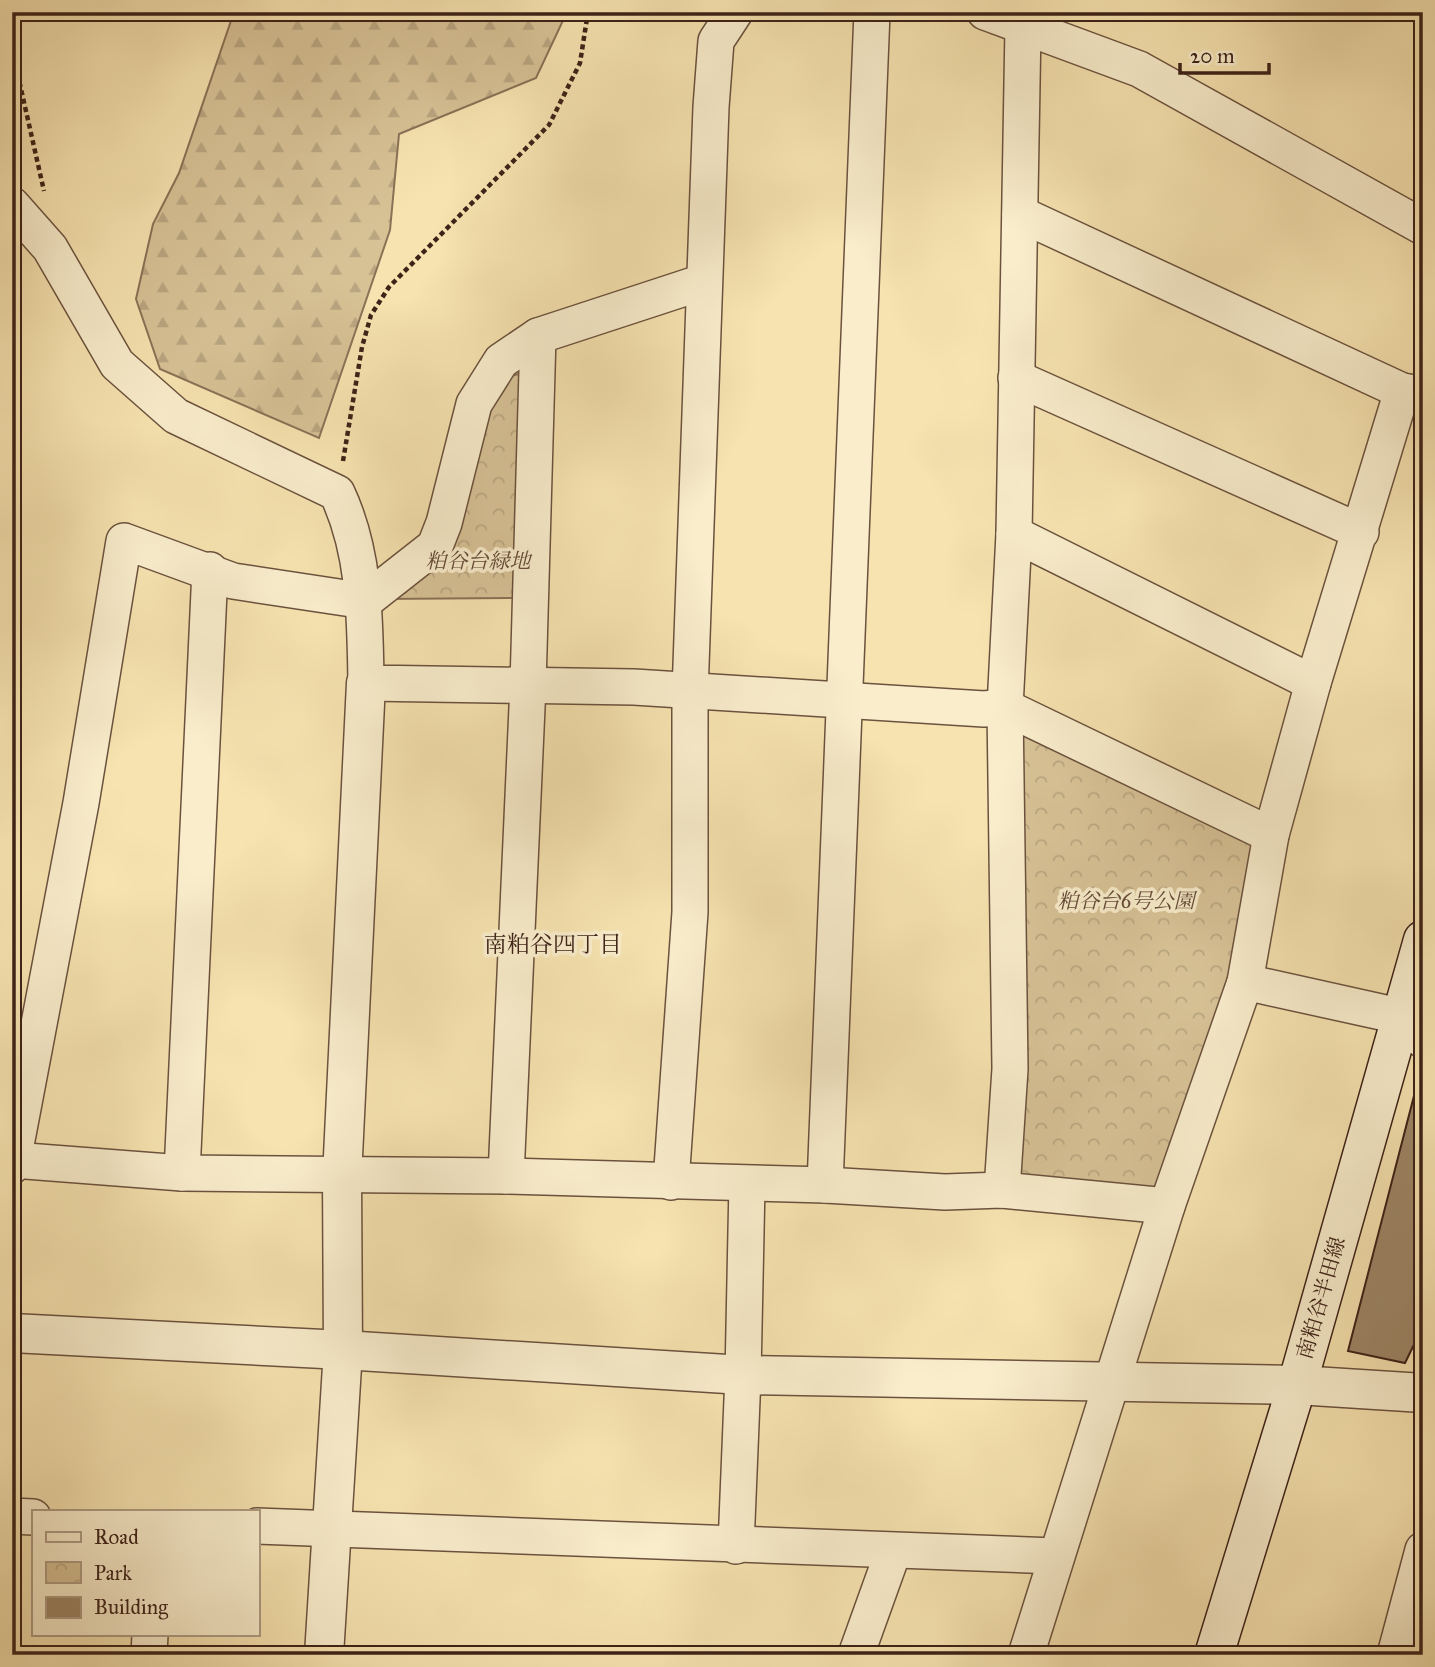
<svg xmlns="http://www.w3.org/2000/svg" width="1435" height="1667" font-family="'IM FELL Great Primer','Noto Serif JP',serif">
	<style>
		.forest { fill: url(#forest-firs); stroke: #8a7257; stroke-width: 2 }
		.park { fill: url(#park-crowns); stroke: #8a7257; stroke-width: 2 }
		.building { fill: #9d8667; stroke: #3d2218; stroke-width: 2 }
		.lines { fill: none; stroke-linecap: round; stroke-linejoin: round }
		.minor-casing { stroke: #6b523e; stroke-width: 38 }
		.tertiary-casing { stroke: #6b523e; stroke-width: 41 }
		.secondary-casing { stroke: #3d2218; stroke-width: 41 }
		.path { stroke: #3d2218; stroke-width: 4.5; stroke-dasharray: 5 3.5; stroke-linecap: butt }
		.minor { stroke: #f9edcc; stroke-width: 35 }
		.tertiary { stroke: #f9edcc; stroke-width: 38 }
		.secondary { stroke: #f9edcc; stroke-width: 38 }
		.labels { text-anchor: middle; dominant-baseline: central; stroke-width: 7; stroke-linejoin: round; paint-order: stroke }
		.park-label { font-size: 21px; font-style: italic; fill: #644a38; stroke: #f9edcc }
		.street-label { font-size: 21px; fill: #3d2218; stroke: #f9edcc }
		.neighbourhood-label { font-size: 23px; fill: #3d2218; stroke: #f9edcc }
	</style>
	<defs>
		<pattern id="forest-firs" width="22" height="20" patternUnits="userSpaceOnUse" patternTransform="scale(1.75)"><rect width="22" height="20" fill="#d7c296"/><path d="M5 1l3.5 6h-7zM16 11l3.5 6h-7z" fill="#b9a681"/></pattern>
		<pattern id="park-crowns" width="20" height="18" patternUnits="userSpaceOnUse" patternTransform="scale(1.75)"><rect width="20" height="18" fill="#d7c296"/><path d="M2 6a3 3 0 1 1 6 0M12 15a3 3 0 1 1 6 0" fill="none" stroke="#b9a681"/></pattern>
	</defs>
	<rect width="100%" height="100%" fill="#f6e3b0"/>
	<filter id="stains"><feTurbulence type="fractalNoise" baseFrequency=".00286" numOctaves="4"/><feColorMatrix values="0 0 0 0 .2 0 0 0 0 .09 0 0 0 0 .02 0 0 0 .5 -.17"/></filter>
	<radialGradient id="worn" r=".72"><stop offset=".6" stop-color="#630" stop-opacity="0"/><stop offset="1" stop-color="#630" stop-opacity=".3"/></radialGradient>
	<polygon class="forest" points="234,12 567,12 536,78 399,134 390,230 319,438 160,369 136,299 153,224 179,173"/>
	<g class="park">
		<polygon points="522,373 513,598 383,599 406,583 485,413 511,376"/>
		<polygon points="1005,707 1271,835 1167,1206 1002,1190"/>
	</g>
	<polygon class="building" points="1423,1061 1423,1326 1405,1363 1348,1351"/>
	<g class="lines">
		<defs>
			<g id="minor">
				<polyline points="985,12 1139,69 1423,227"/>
				<path d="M12,205l38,43 67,116 59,52 161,77c28,59 28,125 29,190l268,4 350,22 21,-2 266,128"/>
				<polyline points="1020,214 1402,391"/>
				<polyline points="1016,378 1361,532"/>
				<polyline points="1014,534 1313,683"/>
				<polyline points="1245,982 1399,1016"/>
				<polyline points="1398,1023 1423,1040"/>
				<polyline points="13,1160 182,1173 506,1176 825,1185 945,1192 1002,1190 1167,1206"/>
				<polyline points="12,1166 81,803 124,541 233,581 365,601 435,546 444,523 474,404 501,361 538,336 703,282"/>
				<polyline points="182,1173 210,570"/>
				<polyline points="506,1176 528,685 538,336"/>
				<polyline points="671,1182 690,912 690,693 711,107 716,41 735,12"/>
				<polyline points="825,1185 872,12"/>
				<polyline points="1002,1190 1010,1069 1005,707 1014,534 1023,27"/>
				<polyline points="12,1516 33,1517"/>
				<polyline points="257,1526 1055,1556"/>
				<polyline points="736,1546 743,1375 747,1184"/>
				<polyline points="149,1655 150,1634"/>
				<polyline points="856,1655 893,1552"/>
				<polyline points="1026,1655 1167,1206 1245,982 1271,835 1313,683 1402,391 1423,394"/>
				<polyline points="1395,1655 1423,1550"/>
			</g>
			<g id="tertiary">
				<polyline points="12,1333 343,1350 743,1375 1297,1385 1423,1393"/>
				<polyline points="324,1655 343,1350 342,1177 366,683"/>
			</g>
			<polyline id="secondary" points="1214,1655 1297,1385 1423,940"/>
		</defs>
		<use href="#minor" class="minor-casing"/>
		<use href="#tertiary" class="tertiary-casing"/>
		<use href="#secondary" class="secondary-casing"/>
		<g class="path">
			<polyline points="12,49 44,191"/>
			<polyline points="343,461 362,347 371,315 389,287 549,125 580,63 588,12"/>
		</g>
		<use href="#minor" class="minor"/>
		<use href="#tertiary" class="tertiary"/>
		<use href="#secondary" class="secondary"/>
	</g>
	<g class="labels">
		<g class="park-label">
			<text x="478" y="561">粕谷台緑地</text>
			<text x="1126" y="901">粕谷台6号公園</text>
		</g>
		<g class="street-label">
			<text transform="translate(1321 1298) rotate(-74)">南粕谷半田線</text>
		</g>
		<g class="neighbourhood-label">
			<text x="553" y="944">南粕谷四丁目</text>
		</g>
	</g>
	<rect width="1435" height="1667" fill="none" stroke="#f6e3b0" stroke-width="42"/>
	<rect x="14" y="14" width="1407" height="1639" fill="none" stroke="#3d2218" stroke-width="3.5"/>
	<rect x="21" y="21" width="1393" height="1625" fill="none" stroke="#3d2218" stroke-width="2"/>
	<rect x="32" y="1510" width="228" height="126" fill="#f9edcc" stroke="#ae9c84" stroke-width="2"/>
	<rect x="46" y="1532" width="35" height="10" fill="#f9edcc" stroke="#ae9c84" stroke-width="2"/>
	<text x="94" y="1544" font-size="21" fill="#3d2218">Road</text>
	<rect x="46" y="1562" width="35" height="21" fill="url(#park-crowns)" stroke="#ae9c84" stroke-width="2"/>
	<text x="94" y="1580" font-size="21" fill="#3d2218">Park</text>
	<rect x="46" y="1597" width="35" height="21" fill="#9d8667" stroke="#ae9c84" stroke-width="2"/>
	<text x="94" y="1614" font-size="21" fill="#3d2218">Building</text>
	<path d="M1180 63v10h89v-10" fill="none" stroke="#3d2218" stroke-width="3.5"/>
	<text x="1190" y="63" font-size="21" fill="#3d2218" stroke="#f9edcc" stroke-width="5" paint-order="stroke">20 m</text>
	<rect width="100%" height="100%" filter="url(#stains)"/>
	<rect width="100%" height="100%" fill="url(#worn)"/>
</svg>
